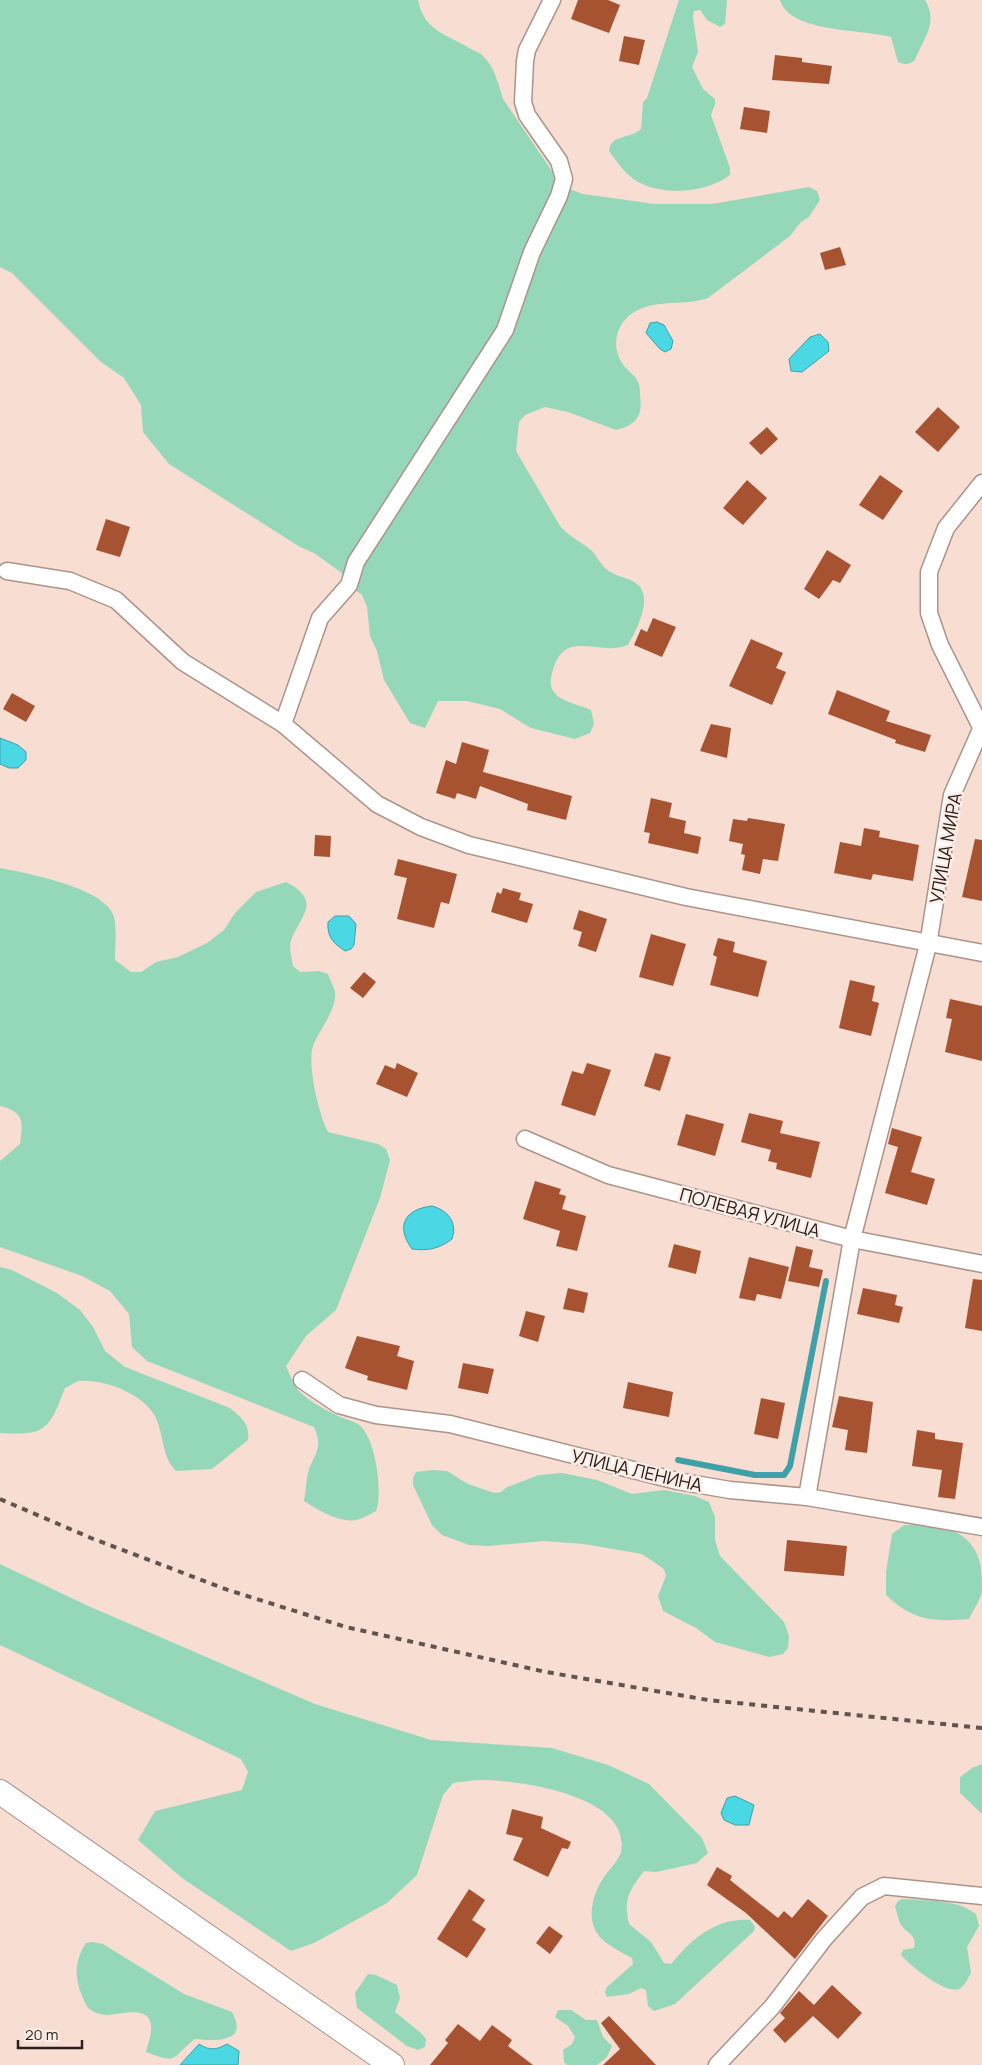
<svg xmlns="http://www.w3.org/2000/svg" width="982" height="2065" font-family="Manrope,sans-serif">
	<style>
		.green { fill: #95d8b9 }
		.water { fill: #49d8e4; stroke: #3fa1a8 }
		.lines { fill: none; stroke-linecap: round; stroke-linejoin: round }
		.stream { stroke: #3fa1a8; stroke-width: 6 }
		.building { fill: #a75332 }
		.minor-casing { stroke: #ac948a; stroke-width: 19 }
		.secondary-casing { stroke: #ac948a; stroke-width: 26 }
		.minor { stroke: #fff; stroke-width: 16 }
		.secondary { stroke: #fff; stroke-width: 24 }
		.rail { stroke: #61534d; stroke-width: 4; stroke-dasharray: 6 6; stroke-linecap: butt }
		.labels { text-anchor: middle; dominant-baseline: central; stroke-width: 5; stroke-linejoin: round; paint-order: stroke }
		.street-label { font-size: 18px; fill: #29201c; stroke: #fcece6 }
	</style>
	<rect width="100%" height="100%" fill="#f7ddd2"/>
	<g class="green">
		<path d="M0,0h418c7,32 27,33 51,48 5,3 11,4 14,8 11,10 16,29 20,43l59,87 21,8 72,10h57l97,-17 8,4 3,9 -11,17 -8,5 -11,14 -82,62c-22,8 -50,1 -72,13 -19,10 -26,34 -14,52 4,7 11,10 15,17 3,5 3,10 3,15 3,22 -4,30 -24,35l-48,-18 -23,-5 -20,8 -6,7 -3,29 44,75c9,11 20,15 31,24 6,6 10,16 18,21 8,6 19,6 28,13 17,13 -1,47 -9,61 -32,13 -66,-21 -77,33 -4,22 24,25 40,32l3,14 -4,9 -15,6 -44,-11 -31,-19 -33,-8h-29l-13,27 -15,-5 -26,-43 -7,-29 -7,-15 -3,-29 -5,-12 -13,-10 -7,-12 -28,-20 -14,-6 -131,-83 -26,-32 -2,-27 -17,-27 -23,-16 -89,-89 -12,-6z"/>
		<path d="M679,0h48l-2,24 -5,3 -13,-7 -7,-10 -6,1 -1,6 5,35 -6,15 11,22 12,10v5l-4,11 19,53v7c-23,18 -66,21 -92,7 -11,-6 -22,-21 -29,-31 2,-18 21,-11 32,-22l2,-27 4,-4z"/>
		<path d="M780,0h145c14,23 -2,39 -10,60 -6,5 -10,5 -17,2l-7,-25c-27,-8 -102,-4 -111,-37z"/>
		<path d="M0,868c26,5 107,20 114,49 3,13 1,29 1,43l16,12h10l15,-10 22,-5 29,-14 17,-13 11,-17 21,-21 30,-10c42,21 7,39 4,64 0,6 2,14 3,20l7,6 19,-1 9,3c2,6 6,13 7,18 2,18 -16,38 -22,54 -6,19 6,69 15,86l50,12 8,5 4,11 -10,38 -44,112 -30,26 -20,30c4,8 8,21 15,27 9,9 27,18 39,24 6,2 13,4 18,7 18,12 25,69 18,87 -6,3 -13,7 -19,9 -18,3 -39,-10 -53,-19 2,-10 2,-22 5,-32 7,-17 14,-22 5,-42l-167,-66 -15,-14 -3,-33 -19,-23 -28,-15 -82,-29v-86l20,-17c3,-21 5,-32 -20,-38z"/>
		<path d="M0,1267l12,3 45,23 23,17 13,17 12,24 20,16 105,41c12,10 20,16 18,32l-36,29 -36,2c-14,-14 -12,-35 -20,-53 -12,-24 -51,-39 -77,-37 -4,1 -10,5 -14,7 -16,41 -18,48 -65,45z"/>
		<polygon points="432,1470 447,1471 468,1484 494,1493 501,1492 507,1487 539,1475 562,1473 597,1480 632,1494 664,1490 695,1496 709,1502 715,1517 715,1540 720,1556 784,1622 789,1636 788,1648 783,1654 769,1657 715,1642 696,1628 663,1611 658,1596 666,1576 664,1569 642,1554 584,1544 543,1541 487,1546 469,1545 442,1535 432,1525 413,1485 413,1478 416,1472"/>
		<path d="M904,1525c28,0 58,0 72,27 6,12 6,25 6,38 -1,10 -9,20 -13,29 -35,3 -56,2 -83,-24v-23l6,-38z"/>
		<path d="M0,1564l86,41 229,99 116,36 121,8 56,17 41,19 53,54 6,15 -11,10 -41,9 -12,-1c-15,20 -21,28 -15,53l22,18 13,21 7,1c21,-25 44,-46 79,-44l5,7 -1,4 -79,73 -21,7 -6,-5 -2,-16 -5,-2 -12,6 -22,3 -2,-5 2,-5 26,-23 -1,-6c-9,-5 -19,-10 -27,-16 -21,-17 -14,-45 -1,-65 5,-7 15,-17 17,-25 11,-57 -103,-72 -141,-72 -9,0 -18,2 -27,3l-10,12 -26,80 -30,28 -73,40 -23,8 -109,-73 -44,-38 17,-29 87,-21 6,-18 -7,-13 -241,-114z"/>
		<polygon points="982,1764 982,1814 960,1793 960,1777 972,1768"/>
		<path d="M903,1899c25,2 54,0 73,15l3,12 -12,21 4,26c-3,5 -7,14 -12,16 -15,5 -48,-23 -58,-34l2,-5 11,-2c4,-14 -9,-15 -14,-25 -2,-5 -3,-11 -5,-17l3,-5z"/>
		<path d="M92,1942l11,2 81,50 48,18c17,31 -16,29 -37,27 -25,19 -15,26 -49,13 2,-8 5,-16 5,-23 2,-26 -33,-14 -45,-14 -6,0 -13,-3 -18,-7 -12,-21 -17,-43 -2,-65z"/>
		<polygon points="368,1974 376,1975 397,1985 400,1998 395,2012 421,2033 426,2039 425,2047 418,2050 407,2046 357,2008 355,1993"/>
		<polygon points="558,2010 571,2010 586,2020 597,2020 603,2037 612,2046 607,2057 597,2065 567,2065 564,2062 563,2050 572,2044 575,2037 568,2026 555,2017"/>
	</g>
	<g class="water">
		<polygon points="657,322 664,325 673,341 671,349 665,352 660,349 646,333 650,323"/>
		<polygon points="820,334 828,342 829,351 802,372 791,371 789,359 810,337"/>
		<polygon points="0,738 18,745 26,752 26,760 18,768 9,768 0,764"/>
		<path d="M335,916h14l7,8 -2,21 -3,4 -6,2c-12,-8 -18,-14 -17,-29z"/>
		<path d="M432,1206c15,4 26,16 20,33 -13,10 -24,12 -40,10 -17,-23 -7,-40 20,-43z"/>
		<polygon points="735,1796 754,1805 749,1825 735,1825 724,1820 721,1813 727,1798"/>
		<path d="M199,2044c11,7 17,6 28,0l12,7 -1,14h-58z"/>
	</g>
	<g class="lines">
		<polyline class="stream" points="678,1460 755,1475 784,1475 790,1466 826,1281"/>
	</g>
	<g class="building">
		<polygon points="578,0 608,0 620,5 609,33 571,19"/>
		<polygon points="624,36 645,40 639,65 619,61"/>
		<polygon points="775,55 802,58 802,62 832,66 829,84 772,80"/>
		<polygon points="744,107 770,111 767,133 740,129"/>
		<polygon points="840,247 846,265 825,270 820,253"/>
		<polygon points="938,407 960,427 938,452 915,432"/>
		<polygon points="767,427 778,439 761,455 749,443"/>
		<polygon points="880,475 903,491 883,520 859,505"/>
		<polygon points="747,480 767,498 743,525 723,508"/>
		<polygon points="106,519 130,527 120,557 96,550"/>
		<polygon points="827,550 851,565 840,583 833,580 819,599 804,589"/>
		<polygon points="653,618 676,627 662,657 634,645 641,629 647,632"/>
		<polygon points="751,639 783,653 776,668 786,672 772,705 729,686"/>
		<polygon points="837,690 890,711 886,721 931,735 925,752 895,743 896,740 828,714"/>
		<polygon points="12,693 35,706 26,722 3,709"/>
		<polygon points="711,724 731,728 727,758 700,751"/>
		<polygon points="462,742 489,750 483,772 572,796 566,820 527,810 528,804 480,786 476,799 457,793 455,799 436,793 446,760 456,764"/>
		<polygon points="651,798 672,803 669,817 686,821 684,833 701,837 698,854 648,843 650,833 644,832"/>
		<polygon points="748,818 785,824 778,861 763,859 760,874 742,870 745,855 741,854 743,844 729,841 733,819 747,821"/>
		<polygon points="864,828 880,831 879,837 919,845 913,881 873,874 871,880 834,873 840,842 861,846"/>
		<polygon points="315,835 331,836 330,857 314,856"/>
		<polygon points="975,839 982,840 982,901 962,897"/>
		<polygon points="398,859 457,874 449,904 441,902 434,928 397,919 407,878 394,875"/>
		<polygon points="503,888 521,893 519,900 533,904 527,923 491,912 497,892 501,894"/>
		<polygon points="579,910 607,919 596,952 578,946 582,932 573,929"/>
		<polygon points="651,934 686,944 673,986 639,977"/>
		<polygon points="718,938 735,942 733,952 767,961 758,997 710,985 717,957 713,955"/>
		<polygon points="364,972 376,982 363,998 350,988"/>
		<polygon points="850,980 875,986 872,1001 879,1003 871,1036 839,1028"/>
		<polygon points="950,999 982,1006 982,1061 945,1052 952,1019 946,1018"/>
		<polygon points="655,1053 671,1057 660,1091 644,1086"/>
		<polygon points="397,1063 418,1073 407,1097 376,1084 385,1065 395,1069"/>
		<polygon points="587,1063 611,1070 595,1116 561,1105 572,1071 583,1074"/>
		<polygon points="749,1113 783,1121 780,1133 820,1142 811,1178 776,1169 777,1163 768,1161 771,1150 741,1142"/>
		<polygon points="686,1114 724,1124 715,1156 677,1145"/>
		<polygon points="892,1128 922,1137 911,1172 935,1179 927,1205 885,1193 898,1147 888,1144"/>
		<polygon points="535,1181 561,1189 559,1194 566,1196 562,1209 586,1216 577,1251 556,1246 560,1231 523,1219"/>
		<polygon points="674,1244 701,1251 696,1274 668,1267"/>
		<polygon points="796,1246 813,1250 809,1267 823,1270 819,1287 788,1281"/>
		<polygon points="749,1257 789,1267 781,1299 757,1294 755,1301 739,1298"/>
		<polygon points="973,1279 982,1280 982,1331 965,1328"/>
		<polygon points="568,1288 588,1293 584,1313 563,1309"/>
		<polygon points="863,1288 897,1295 895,1305 903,1307 899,1323 857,1314"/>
		<polygon points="526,1311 545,1316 538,1342 519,1336"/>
		<polygon points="357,1336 400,1346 397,1356 414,1361 407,1390 367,1380 368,1376 345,1368"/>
		<polygon points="463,1363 494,1369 488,1394 458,1388"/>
		<polygon points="628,1382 673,1392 669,1417 623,1408"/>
		<polygon points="839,1396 873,1402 867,1453 845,1450 848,1430 832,1427"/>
		<polygon points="761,1398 785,1403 778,1439 754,1434"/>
		<polygon points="917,1430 935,1433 935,1439 963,1443 955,1499 938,1497 942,1470 912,1466"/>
		<polygon points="787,1540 847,1546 844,1576 784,1571"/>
		<polygon points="512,1809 543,1817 541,1828 571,1842 568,1849 562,1848 548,1877 513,1860 523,1838 506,1834"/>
		<polygon points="717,1867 732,1876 730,1880 778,1918 784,1911 792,1918 808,1899 828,1916 795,1959 746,1913 707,1885"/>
		<polygon points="469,1889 485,1900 472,1920 486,1929 467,1958 437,1939"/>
		<polygon points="549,1926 563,1936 550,1954 536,1943"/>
		<polygon points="832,1985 862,2013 838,2039 813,2016 785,2043 773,2030 785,2018 780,2013 799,1991 814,2005"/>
		<polygon points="609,2016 656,2065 603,2065 620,2049 601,2023"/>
		<polygon points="458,2024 480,2041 492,2025 512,2040 508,2046 533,2065 430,2065 448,2043 445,2040"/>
	</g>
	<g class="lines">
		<defs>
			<g id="minor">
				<polyline points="7,571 70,581 116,600 183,662 283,724 377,804 421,827 469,845 686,897 982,953"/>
				<polyline points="283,724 320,618 349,585 356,562 505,330 532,252 559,196 564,179 559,161 527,115 523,102 525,61 527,50 552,0"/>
				<polyline points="981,727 940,645 929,613 929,572 946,528 982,483"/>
				<polyline points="525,1139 608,1175 852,1239 982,1264"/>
				<polyline points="302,1380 339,1405 376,1415 450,1424 677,1481 730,1490 807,1497 982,1527"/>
				<polyline points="807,1497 852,1239 928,945 952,795 982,727"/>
				<polyline points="717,2065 772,2007 824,1939 862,1897 884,1886 982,1896"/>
			</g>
			<polyline id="secondary" points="0,1792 392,2065"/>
		</defs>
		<use href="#minor" class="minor-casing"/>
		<use href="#secondary" class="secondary-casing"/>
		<use href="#minor" class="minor"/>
		<use href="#secondary" class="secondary"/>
		<polyline class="rail" points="0,1499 91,1538 228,1590 346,1627 546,1672 708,1700 982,1728"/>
	</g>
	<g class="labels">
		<g class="street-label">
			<text transform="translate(945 848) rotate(-80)">УЛИЦА МИРА</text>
			<text transform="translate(750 1212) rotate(15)">ПОЛЕВАЯ УЛИЦА</text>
			<text transform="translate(637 1470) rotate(13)">УЛИЦА ЛЕНИНА</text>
		</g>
	</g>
	<path d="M18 2040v8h64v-8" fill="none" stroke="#29201c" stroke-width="2.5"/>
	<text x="25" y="2040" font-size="15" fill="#29201c" stroke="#fcece6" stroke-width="4" paint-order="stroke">20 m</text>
</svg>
